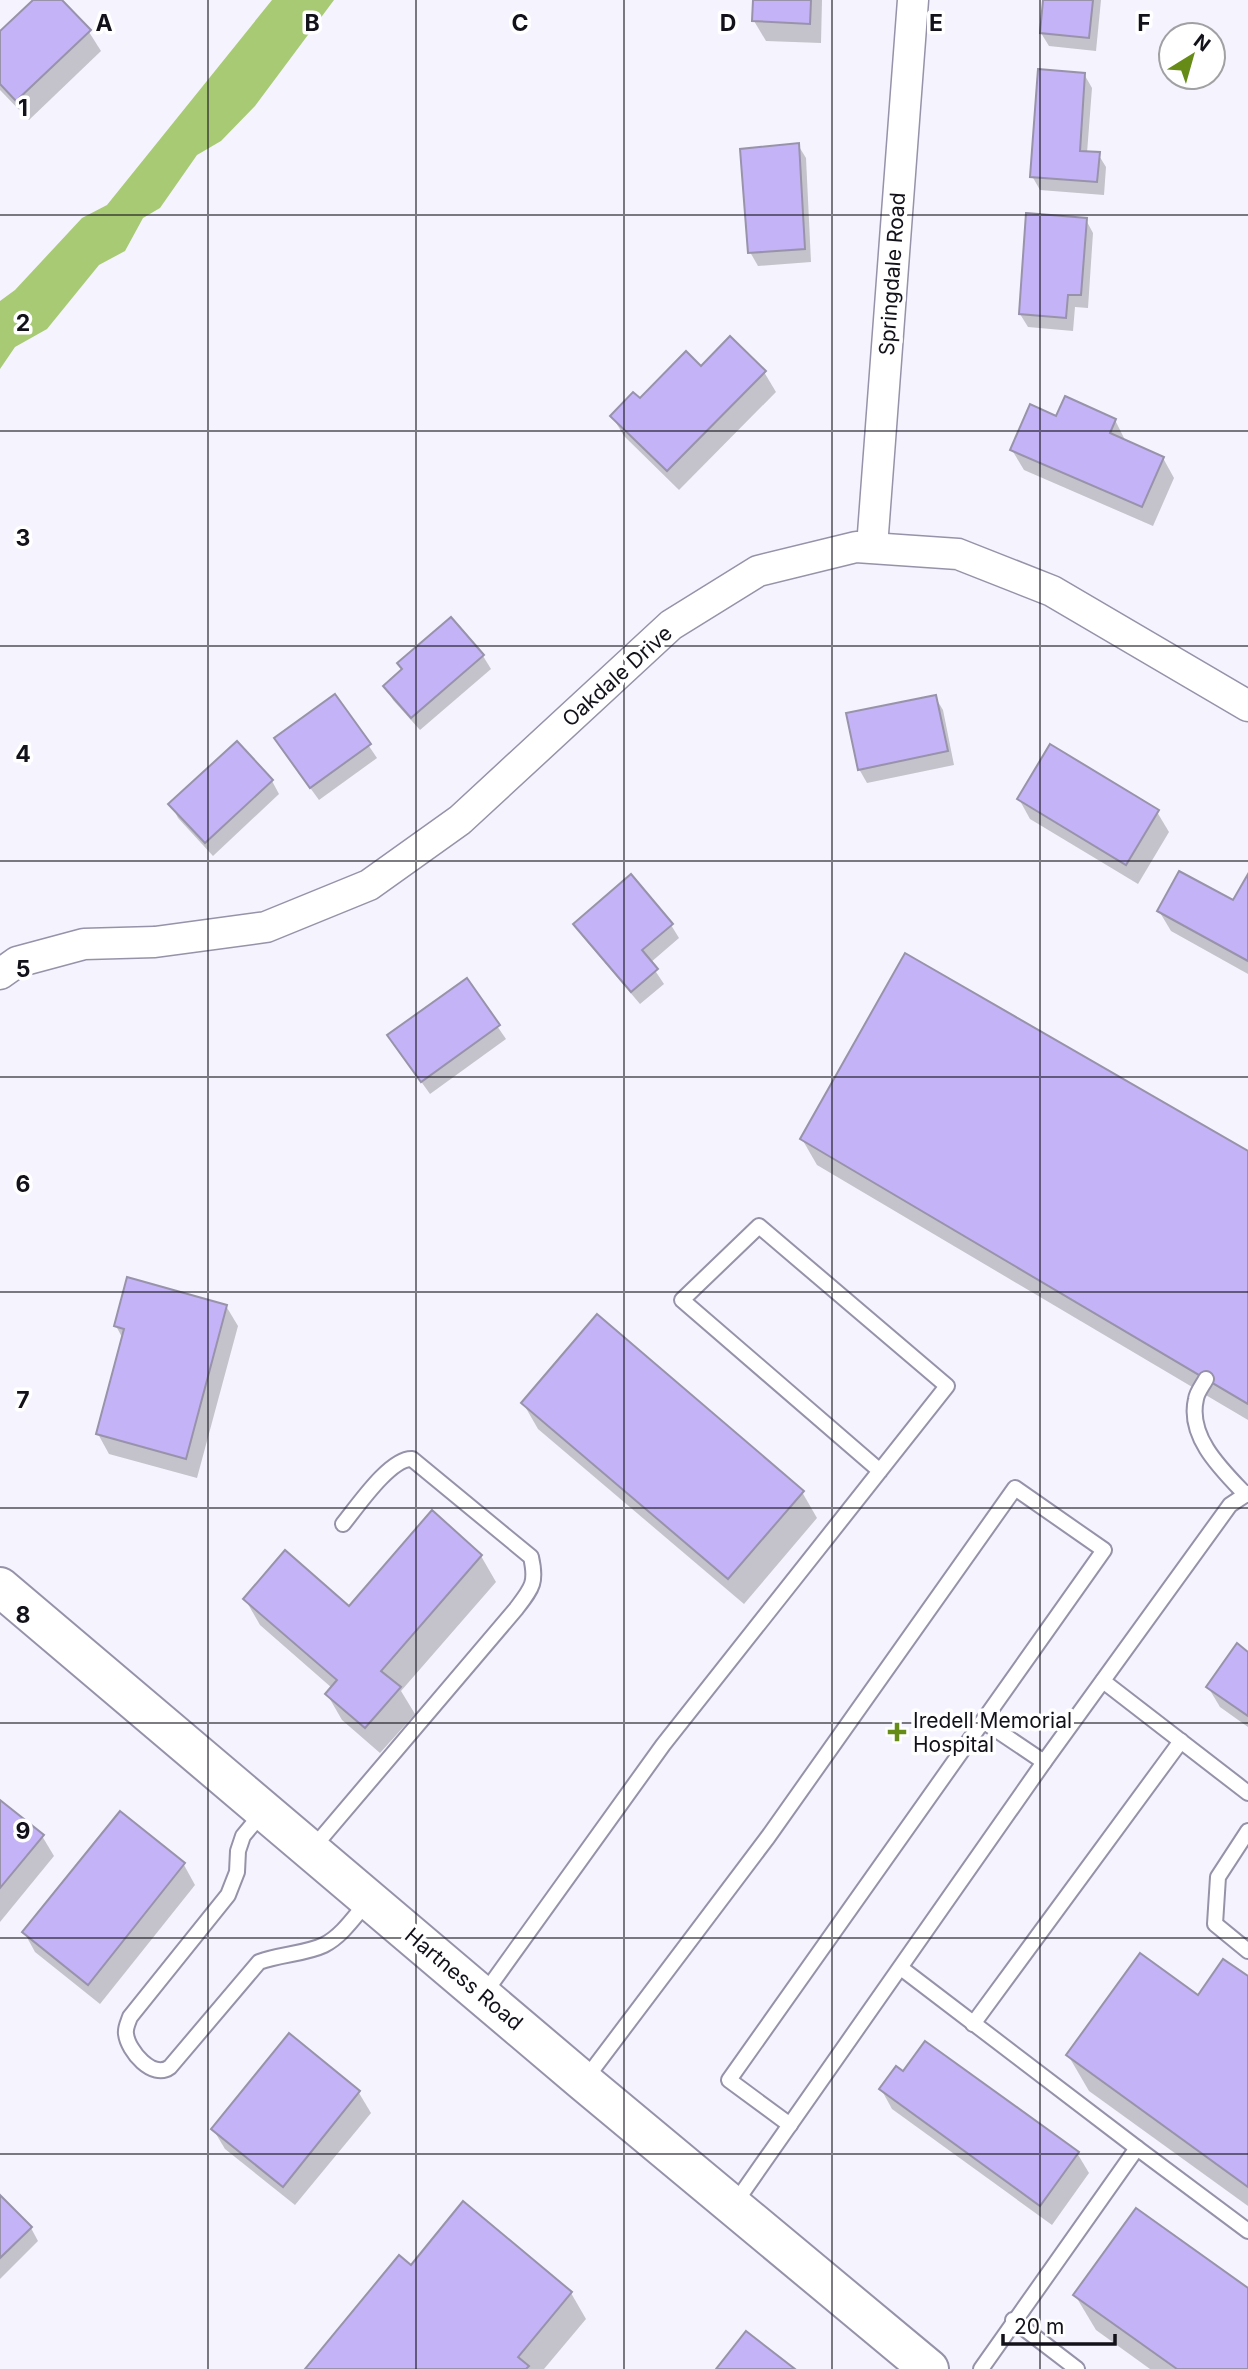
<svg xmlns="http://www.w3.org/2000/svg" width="1248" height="2369" font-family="Inter,sans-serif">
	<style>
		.water { fill: #a8ca74 }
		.shadow { fill: #0003 }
		.building { fill: #c4b4f7; stroke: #9893aa; stroke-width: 2 }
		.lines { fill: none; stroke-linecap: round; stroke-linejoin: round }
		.lane-casing { stroke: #9692a9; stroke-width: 18 }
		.street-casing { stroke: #9692a9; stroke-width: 33 }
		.secondary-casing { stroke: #9692a9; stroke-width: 42 }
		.lane { stroke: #fff; stroke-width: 14 }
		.street { stroke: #fff; stroke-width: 30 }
		.secondary { stroke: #fff; stroke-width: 38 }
		.grid { fill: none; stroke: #131119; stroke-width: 2; stroke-opacity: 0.55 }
		.poi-dot { fill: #668c17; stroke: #fff; stroke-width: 2.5 }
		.labels { text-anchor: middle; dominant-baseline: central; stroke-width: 7; stroke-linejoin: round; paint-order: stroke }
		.street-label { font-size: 21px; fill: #131119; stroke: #fff }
		.poi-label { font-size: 21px; fill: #131119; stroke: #fff; text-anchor: start }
		.grid-label { font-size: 23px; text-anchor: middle; font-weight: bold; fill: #131119; stroke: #fff; stroke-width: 7; stroke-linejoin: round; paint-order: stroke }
	</style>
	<rect width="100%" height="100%" fill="#f5f3fd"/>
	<polygon class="water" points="272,0 334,0 255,106 221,141 197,155 160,208 143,218 125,251 99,265 47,329 15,347 0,369 0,301 15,290 82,218 107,205"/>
	<g class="shadow">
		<polygon points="35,0 60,0 89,32 101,51 29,120 0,90 0,33"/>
		<polygon points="755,0 822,0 821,43 766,41 754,21"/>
		<polygon points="1044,0 1101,0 1096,51 1049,46 1041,33"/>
		<polygon points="1084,74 1092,88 1087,153 1098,154 1106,167 1104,195 1040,190 1032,176"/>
		<polygon points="798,145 806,158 811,262 758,266 750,252"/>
		<polygon points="1086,220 1093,233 1088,308 1075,307 1073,331 1028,327 1020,314"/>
		<polygon points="701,368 764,372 776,392 679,490 624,436 612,416"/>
		<polygon points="1057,418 1115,420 1126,442 1163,458 1174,478 1153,526 1024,470 1012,450"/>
		<polygon points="483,656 491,669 420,730 393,700 385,686 403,670"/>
		<polygon points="335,696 377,758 319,800 284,752"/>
		<polygon points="935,697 943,710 954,765 867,783 859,769"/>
		<polygon points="272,781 279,794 213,856 178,818 171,804"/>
		<polygon points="1019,799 1157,812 1169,832 1138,884 1030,819"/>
		<polygon points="1248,878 1248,974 1171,931 1159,911 1234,902"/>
		<polygon points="576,924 671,925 679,938 650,963 664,984 640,1004 583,937"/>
		<polygon points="466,981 506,1039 430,1094 397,1048"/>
		<polygon points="802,1139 1248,1153 1248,1420 817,1165"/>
		<polygon points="226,1306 238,1326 197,1478 109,1454 98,1434 123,1339 116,1326"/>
		<polygon points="523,1403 802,1492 817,1518 744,1604 538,1429"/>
		<polygon points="481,1556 496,1582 401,1691 415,1714 380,1753 342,1720 327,1694 332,1688 260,1625 245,1599 349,1609"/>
		<polygon points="1248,1654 1248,1727 1220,1707 1208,1687"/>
		<polygon points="0,1802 42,1836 54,1856 0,1922"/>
		<polygon points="120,1813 184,1865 195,1885 100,2004 35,1952 24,1932"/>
		<polygon points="1248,1979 1248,2206 1089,2091 1068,2055 1198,1997"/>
		<polygon points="289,2035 359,2093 371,2113 295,2205 225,2149 213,2129"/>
		<polygon points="881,2089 1077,2153 1089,2173 1052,2225 892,2109"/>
		<polygon points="0,2197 31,2228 38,2241 0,2279"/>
		<polygon points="411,2267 571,2293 586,2319 544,2369 307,2369"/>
		<polygon points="1248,2291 1248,2369 1150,2369 1096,2330 1075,2295"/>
	</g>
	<g class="building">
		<polygon points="33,0 62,0 91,30 16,101 0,84 0,31"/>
		<polygon points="753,0 811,0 810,24 752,21"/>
		<polygon points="1043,0 1093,0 1089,38 1040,33"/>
		<polygon points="1038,69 1085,73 1080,151 1100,152 1097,182 1030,177"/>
		<polygon points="799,143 805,249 748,253 740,149"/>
		<polygon points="1026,213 1087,218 1081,295 1068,295 1066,318 1019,314"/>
		<polygon points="730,336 766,371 667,471 610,416 633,392 640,398 686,351 701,366"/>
		<polygon points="1065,396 1116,419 1110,433 1164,457 1142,507 1010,450 1030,404 1056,416"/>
		<polygon points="451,617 484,655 411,718 383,686 402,669 397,663"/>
		<polygon points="335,694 371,744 310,788 274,738"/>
		<polygon points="936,695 948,751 858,770 846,713"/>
		<polygon points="237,741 273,780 205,843 168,804"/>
		<polygon points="1050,744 1159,810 1126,865 1017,799"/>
		<polygon points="1179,871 1233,900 1248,874 1248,961 1157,911"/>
		<polygon points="631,874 673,924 642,950 658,969 631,992 573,924"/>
		<polygon points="905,953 1248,1151 1248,1404 800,1139"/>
		<polygon points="467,978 500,1025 421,1082 387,1035"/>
		<polygon points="127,1277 227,1305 186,1459 96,1434 124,1329 114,1326"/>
		<polygon points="597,1314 804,1491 728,1579 521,1403"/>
		<polygon points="432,1510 482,1555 381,1671 401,1687 365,1728 325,1694 337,1680 243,1599 285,1550 349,1606"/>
		<polygon points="1237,1643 1248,1652 1248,1716 1206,1687"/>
		<polygon points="0,1800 44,1835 0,1888"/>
		<polygon points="120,1811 185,1863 88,1985 22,1932"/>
		<polygon points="1140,1953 1198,1995 1223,1959 1248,1976 1248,2187 1066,2055"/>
		<polygon points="289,2033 360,2091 283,2187 211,2129"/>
		<polygon points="925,2041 1079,2152 1040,2206 879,2089 896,2066 903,2071"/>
		<polygon points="0,2195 32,2227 0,2258"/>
		<polygon points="463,2201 572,2292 518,2357 529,2366 526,2369 305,2369 399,2255 411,2265"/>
		<polygon points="1136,2208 1248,2288 1248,2369 1177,2369 1073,2295"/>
		<polygon points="746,2331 795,2369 716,2369"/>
	</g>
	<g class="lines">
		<defs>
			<g id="lane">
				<path d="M1206,1379c-3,6 -9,13 -10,20 -9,38 26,71 50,96"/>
				<polyline points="1103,1681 1248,1793"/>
				<polyline points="983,1721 1044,1762"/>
				<path d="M263,1812l-20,24 -5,15 -1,21 -9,23 -98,122c-2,6 -5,11 -4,17 2,17 27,46 44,33l89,-105c22,-8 46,-8 65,-17 18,-9 31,-29 44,-44"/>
				<polyline points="1248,1831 1218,1877 1215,1924 1248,1951"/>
				<path d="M312,1849l204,-240c16,-21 21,-26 15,-52l-119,-98c-22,-1 -55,48 -69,65"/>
				<polyline points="901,1968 1137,2148 981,2369"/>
				<polyline points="484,1994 663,1745 947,1386 759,1226 682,1300 880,1471"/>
				<polyline points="973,2024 1181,1741"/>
				<polyline points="584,2081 768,1837 1015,1488 1104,1550 729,2080 790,2125"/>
				<polyline points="1137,2148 1248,2231"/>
				<polyline points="733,2206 1044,1762 1230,1505 1248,1493"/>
				<polyline points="1013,2320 1077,2369"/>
			</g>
			<g id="street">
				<polyline points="872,547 913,0"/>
				<polyline points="0,974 17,962 84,944 155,942 266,927 369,885 460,820 671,625 758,571 856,547 958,554 1052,591 1248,706"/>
			</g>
			<polyline id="secondary" points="0,1587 584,2082 929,2369"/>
		</defs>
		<use href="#lane" class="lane-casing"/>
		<use href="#street" class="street-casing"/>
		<use href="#secondary" class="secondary-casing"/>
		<use href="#lane" class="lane"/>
		<use href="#street" class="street"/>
		<use href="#secondary" class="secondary"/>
	</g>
	<path class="grid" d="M208,0v2369M416,0v2369M624,0v2369M832,0v2369M1040,0v2369M0,215h1248M0,431h1248M0,646h1248M0,861h1248M0,1077h1248M0,1292h1248M0,1508h1248M0,1723h1248M0,1938h1248M0,2154h1248"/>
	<path class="poi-dot" d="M893.5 1721.5h7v7h7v7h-7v7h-7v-7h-7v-7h7z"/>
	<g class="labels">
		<g class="street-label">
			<text transform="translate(892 274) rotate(-86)">Springdale Road</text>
			<text transform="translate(617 676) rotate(-42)">Oakdale Drive</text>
			<text transform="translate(464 1979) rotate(40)">Hartness Road</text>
		</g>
		<g class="poi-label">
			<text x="913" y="1720">Iredell Memorial<tspan x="913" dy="24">Hospital</tspan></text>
		</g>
	</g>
	<g class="grid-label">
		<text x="104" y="31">A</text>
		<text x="312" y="31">B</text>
		<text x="520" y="31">C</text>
		<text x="728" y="31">D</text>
		<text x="936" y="31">E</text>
		<text x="1144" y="31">F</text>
		<text x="23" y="116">1</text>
		<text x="23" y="331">2</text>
		<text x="23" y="546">3</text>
		<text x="23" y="762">4</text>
		<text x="23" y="977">5</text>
		<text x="23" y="1192">6</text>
		<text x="23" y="1408">7</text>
		<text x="23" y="1623">8</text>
		<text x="23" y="1839">9</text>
	</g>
	<g transform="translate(1192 56) rotate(37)"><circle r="33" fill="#ffffff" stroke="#a1a0a3" stroke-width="2"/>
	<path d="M0-5L12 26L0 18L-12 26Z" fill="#668c17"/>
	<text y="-10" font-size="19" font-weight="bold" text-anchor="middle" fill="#131119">N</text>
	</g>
	<path d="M1003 2334v10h112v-10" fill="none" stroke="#131119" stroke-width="3.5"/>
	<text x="1014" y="2334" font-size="21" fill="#131119" stroke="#ffffff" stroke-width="5" paint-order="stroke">20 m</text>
</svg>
